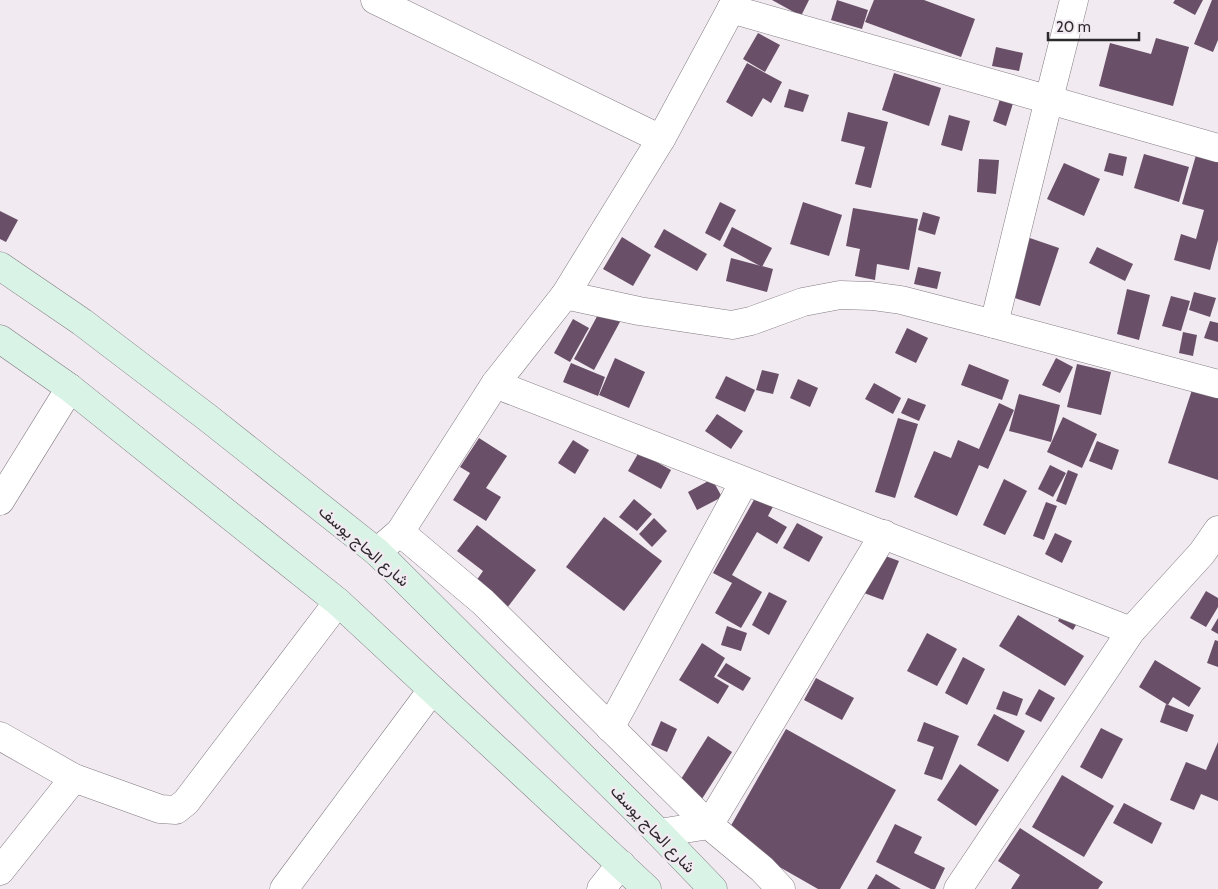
<svg xmlns="http://www.w3.org/2000/svg" width="1218" height="889" font-family="Cabin,Vazirmatn,sans-serif">
	<style>
		.building { fill: #694f68 }
		.lines { fill: none; stroke-linecap: round; stroke-linejoin: round }
		.street-casing { stroke: #827b82; stroke-width: 29 }
		.secondary-casing { stroke: #827b82; stroke-width: 29 }
		.street { stroke: #fff; stroke-width: 28 }
		.secondary { stroke: #d9f3e6; stroke-width: 28 }
		.labels { text-anchor: middle; dominant-baseline: central; stroke-width: 5; stroke-linejoin: round; paint-order: stroke }
		.street-label { font-size: 16px; fill: #2d2a2d; stroke: #f2eaf1 }
	</style>
	<rect width="100%" height="100%" fill="#f2eaf1"/>
	<g class="building">
		<polygon points="772,0 809,0 801,16"/>
		<polygon points="837,0 868,10 862,29 831,20"/>
		<polygon points="874,0 924,0 975,19 961,57 865,22"/>
		<polygon points="1175,0 1203,0 1195,15 1173,3"/>
		<polygon points="1212,0 1218,0 1218,40 1213,52 1194,44"/>
		<polygon points="758,33 780,45 765,72 743,59"/>
		<polygon points="1156,38 1189,47 1173,106 1099,86 1110,43 1151,54"/>
		<polygon points="996,47 1023,53 1019,71 992,66"/>
		<polygon points="747,63 782,82 771,103 763,98 752,117 726,102"/>
		<polygon points="894,73 941,88 929,126 882,110"/>
		<polygon points="789,89 809,95 803,112 784,107"/>
		<polygon points="1001,96 1014,100 1006,126 993,121"/>
		<polygon points="848,112 888,122 871,188 855,184 865,147 841,141"/>
		<polygon points="949,115 970,121 962,151 941,145"/>
		<polygon points="1109,153 1127,157 1123,176 1104,171"/>
		<polygon points="1144,154 1189,167 1179,202 1134,188"/>
		<polygon points="1196,155 1218,162 1218,240 1210,270 1174,260 1181,234 1196,239 1204,210 1182,204"/>
		<polygon points="979,159 999,160 996,194 977,192"/>
		<polygon points="1064,163 1100,179 1084,216 1047,199"/>
		<polygon points="720,202 736,210 720,241 705,233"/>
		<polygon points="803,202 842,215 829,256 790,244"/>
		<polygon points="853,208 918,219 909,270 877,264 875,280 855,276 860,249 846,246"/>
		<polygon points="0,211 18,220 6,242 0,239"/>
		<polygon points="923,212 940,217 935,235 918,230"/>
		<polygon points="732,227 772,248 762,267 723,246"/>
		<polygon points="664,229 707,254 697,271 654,247"/>
		<polygon points="1024,236 1059,248 1040,306 1005,295"/>
		<polygon points="622,237 651,255 633,286 603,269"/>
		<polygon points="1097,247 1133,264 1125,281 1089,263"/>
		<polygon points="731,258 773,269 767,292 726,281"/>
		<polygon points="918,267 941,272 937,289 914,284"/>
		<polygon points="1127,289 1150,295 1139,340 1117,334"/>
		<polygon points="1194,292 1216,298 1210,317 1189,310"/>
		<polygon points="1171,296 1190,301 1181,331 1162,326"/>
		<polygon points="601,309 621,320 594,370 574,359"/>
		<polygon points="573,319 589,328 570,362 554,353"/>
		<polygon points="1210,321 1218,323 1218,342 1204,338"/>
		<polygon points="907,328 928,338 916,363 895,353"/>
		<polygon points="1183,332 1197,335 1193,356 1179,353"/>
		<polygon points="615,358 645,372 629,408 599,395"/>
		<polygon points="1056,358 1073,367 1060,393 1042,385"/>
		<polygon points="571,363 605,377 598,396 563,382"/>
		<polygon points="969,364 1009,380 1002,400 961,385"/>
		<polygon points="1077,364 1111,372 1101,415 1067,407"/>
		<polygon points="762,370 779,374 773,394 756,390"/>
		<polygon points="726,376 755,390 745,412 715,398"/>
		<polygon points="798,379 818,388 810,407 790,398"/>
		<polygon points="874,383 901,398 893,414 865,399"/>
		<polygon points="1192,390 1218,398 1218,480 1168,463"/>
		<polygon points="1019,394 1060,405 1051,442 1009,431"/>
		<polygon points="908,398 926,405 919,421 901,413"/>
		<polygon points="999,403 1014,410 988,469 979,465 957,516 914,497 934,451 951,458 958,440 979,449"/>
		<polygon points="717,414 743,431 731,449 705,431"/>
		<polygon points="1063,417 1097,434 1082,468 1047,452"/>
		<polygon points="898,418 918,424 895,498 875,492"/>
		<polygon points="479,438 507,456 486,488 501,497 486,521 453,500 470,473 460,467"/>
		<polygon points="573,440 589,450 575,474 558,463"/>
		<polygon points="1097,441 1119,450 1112,470 1089,461"/>
		<polygon points="639,452 671,470 661,489 628,471"/>
		<polygon points="1050,465 1066,473 1053,497 1038,489"/>
		<polygon points="1068,470 1078,474 1066,505 1056,501"/>
		<polygon points="712,479 722,497 697,510 688,492"/>
		<polygon points="1004,479 1027,491 1005,535 983,525"/>
		<polygon points="760,489 777,499 768,516 787,527 777,544 757,532 732,575 762,592 741,628 715,613 732,583 713,573"/>
		<polygon points="634,499 652,514 637,531 619,517"/>
		<polygon points="1046,502 1057,506 1044,540 1033,536"/>
		<polygon points="604,517 662,561 624,611 566,567"/>
		<polygon points="654,518 667,531 652,547 639,534"/>
		<polygon points="797,523 823,537 809,562 783,548"/>
		<polygon points="477,525 536,570 507,608 474,584 483,571 457,551"/>
		<polygon points="1055,533 1072,541 1062,563 1045,554"/>
		<polygon points="880,554 899,561 883,600 864,593"/>
		<polygon points="1206,591 1218,598 1218,607 1206,627 1190,618"/>
		<polygon points="769,592 787,601 769,635 752,625"/>
		<polygon points="1068,604 1083,613 1073,630 1058,621"/>
		<polygon points="1018,615 1084,656 1065,686 999,646"/>
		<polygon points="1218,618 1218,634 1211,630"/>
		<polygon points="727,626 747,633 741,651 721,645"/>
		<polygon points="927,633 957,649 937,686 907,671"/>
		<polygon points="1215,640 1218,641 1218,667 1207,663"/>
		<polygon points="702,643 725,658 714,677 729,686 718,704 679,680"/>
		<polygon points="963,657 985,669 967,705 945,693"/>
		<polygon points="1155,660 1201,688 1189,707 1173,697 1168,705 1139,687"/>
		<polygon points="726,663 751,678 743,691 717,676"/>
		<polygon points="816,678 854,698 842,720 804,700"/>
		<polygon points="1039,689 1055,698 1041,722 1025,714"/>
		<polygon points="1003,691 1023,699 1017,716 996,709"/>
		<polygon points="1166,704 1194,715 1187,732 1160,722"/>
		<polygon points="994,714 1025,731 1008,762 977,745"/>
		<polygon points="661,721 677,729 667,752 651,745"/>
		<polygon points="924,722 959,736 942,780 924,774 934,747 917,741"/>
		<polygon points="1101,728 1123,739 1102,779 1080,767"/>
		<polygon points="786,729 896,790 840,889 818,889 725,836"/>
		<polygon points="708,736 732,752 700,802 676,787"/>
		<polygon points="1218,742 1218,801 1201,794 1194,810 1170,800 1186,762 1206,770"/>
		<polygon points="960,764 999,790 976,826 937,800"/>
		<polygon points="1062,775 1114,806 1084,857 1032,827"/>
		<polygon points="1124,803 1162,823 1152,844 1113,823"/>
		<polygon points="895,824 922,837 914,853 945,868 935,889 931,889 876,862"/>
		<polygon points="1020,828 1103,882 1098,889 1011,889 1020,875 998,861"/>
		<polygon points="876,874 901,889 867,889"/>
	</g>
	<g class="lines">
		<defs>
			<g id="street">
				<polyline points="375,0 661,139"/>
				<polyline points="731,9 1218,148"/>
				<polyline points="565,295 639,311 732,325 751,321 803,302 840,295 872,296 901,300 994,324 1218,384"/>
				<polyline points="994,324 1049,99 1074,0"/>
				<path d="M495,384c212,83 424,164 636,247"/>
				<polyline points="0,501 70,388"/>
				<polyline points="400,532 483,602 709,825 762,869 781,889"/>
				<polyline points="377,552 400,532 495,384 565,295 661,139 736,0"/>
				<polyline points="610,728 744,482"/>
				<polyline points="0,736 74,778 160,809 176,810 186,802 338,602"/>
				<polyline points="659,833 709,825 884,534"/>
				<polyline points="0,871 74,778"/>
				<polyline points="284,889 432,690"/>
				<polyline points="601,889 621,864"/>
				<polyline points="958,889 1131,631 1202,553 1218,530"/>
			</g>
			<g id="secondary">
				<polyline points="0,266 82,322 208,418 377,552 659,833 713,889"/>
				<polyline points="0,339 70,388 338,602 647,889"/>
			</g>
		</defs>
		<use href="#street" class="street-casing"/>
		<use href="#secondary" class="secondary-casing"/>
		<use href="#street" class="street"/>
		<use href="#secondary" class="secondary"/>
	</g>
	<g class="labels">
		<g class="street-label">
			<text transform="translate(364 546) rotate(41)">شارع الحاج يوسف</text>
			<text transform="translate(653 829) rotate(46)">شارع الحاج يوسف</text>
		</g>
	</g>
	<path d="M1048 32v8h91v-8" fill="none" stroke="#2d2a2d" stroke-width="2.5"/>
	<text x="1056" y="32" font-size="15" fill="#2d2a2d" stroke="#f2eaf1" stroke-width="4" paint-order="stroke">20 m</text>
</svg>
